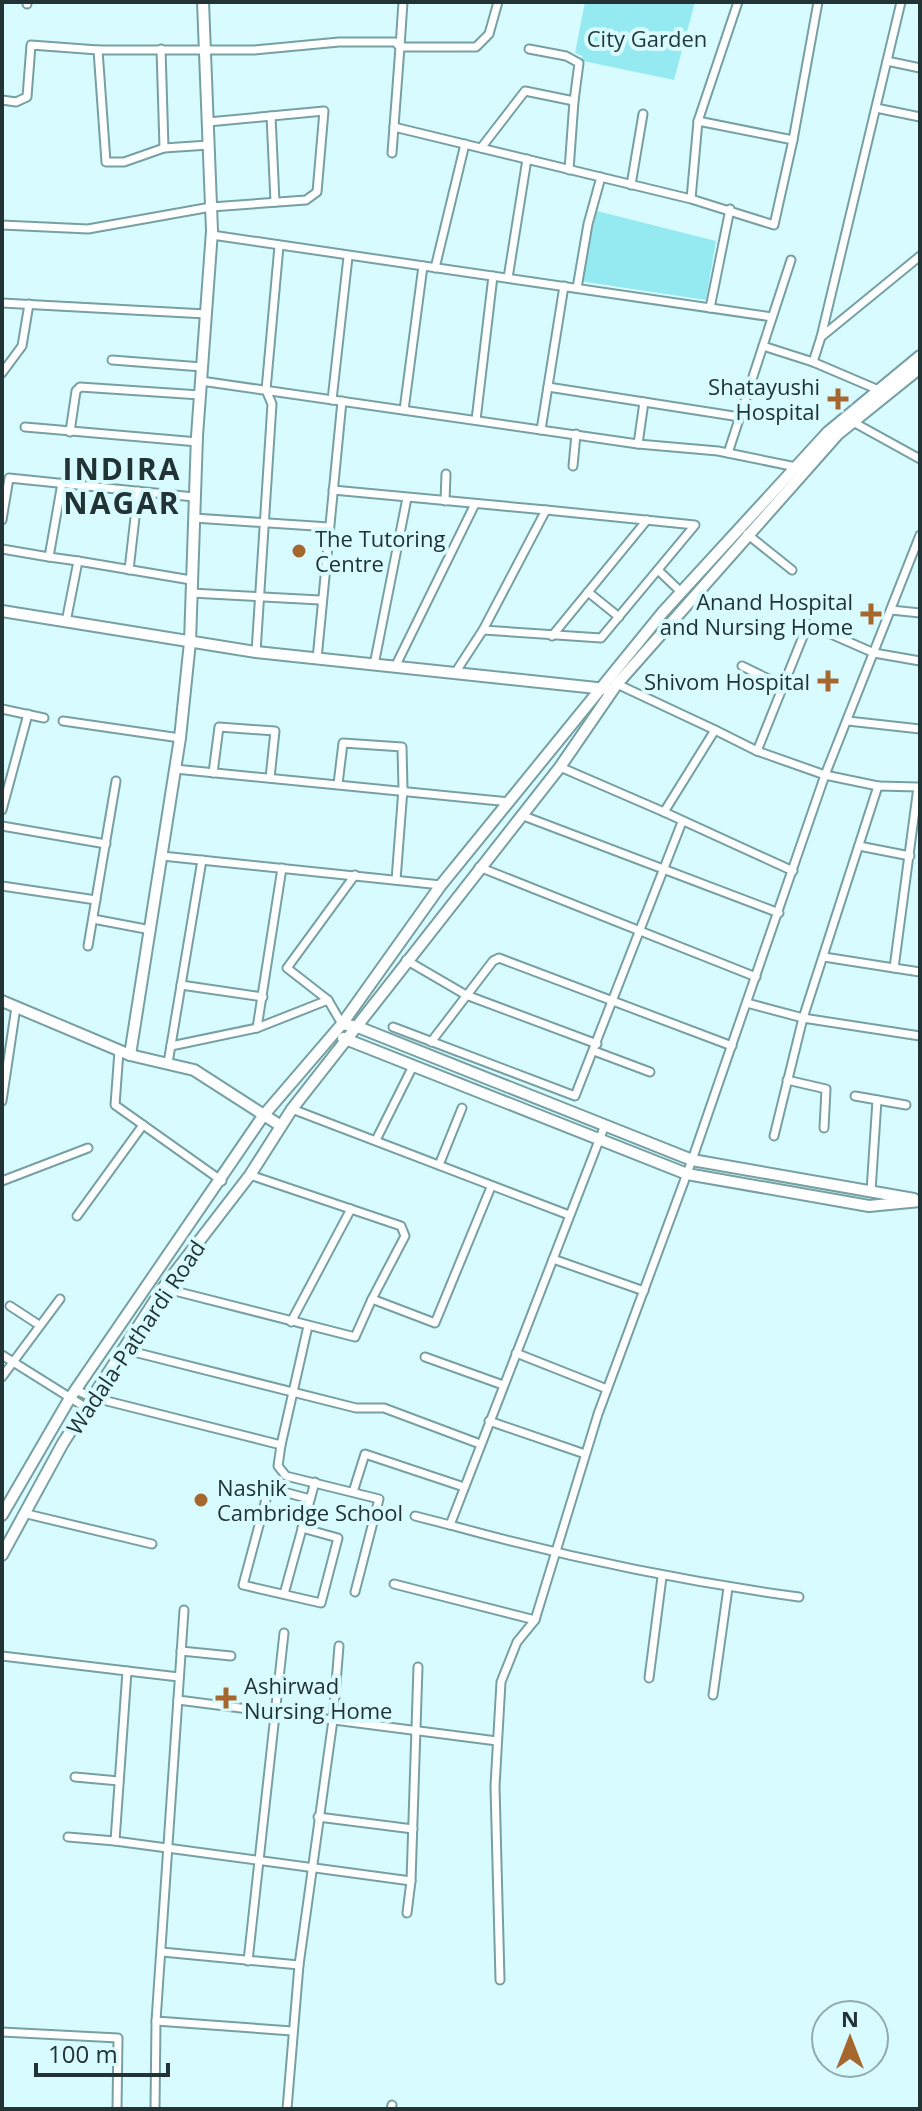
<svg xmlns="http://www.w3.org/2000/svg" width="922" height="2111" font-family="'Open Sans',sans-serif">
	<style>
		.green { fill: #95eaf2 }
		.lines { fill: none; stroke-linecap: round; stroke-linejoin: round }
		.street-casing { stroke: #76a0a3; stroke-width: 11 }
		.secondary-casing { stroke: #76a0a3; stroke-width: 14 }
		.street { stroke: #fff; stroke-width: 7 }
		.secondary { stroke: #fff; stroke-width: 10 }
		.poi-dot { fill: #a5672d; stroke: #d8fbff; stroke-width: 3 }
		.labels { text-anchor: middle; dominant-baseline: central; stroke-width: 8; stroke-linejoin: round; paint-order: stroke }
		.park-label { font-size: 22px; fill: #233a3c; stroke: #d8fbff }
		.poi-label { font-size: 22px; fill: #223335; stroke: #d8fbff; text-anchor: end }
		.street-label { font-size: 22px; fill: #223335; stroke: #d8fbff }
		.district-label { font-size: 30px; font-weight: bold; letter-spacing: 2px; fill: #223335; stroke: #d8fbff }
	</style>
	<rect width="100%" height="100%" fill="#d8fbff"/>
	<g class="green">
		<polygon points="585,2 695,2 674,80 583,61 582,56 575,53"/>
		<polygon points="597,211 716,241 706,300 579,281"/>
	</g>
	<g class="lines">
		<defs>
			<g id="street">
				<polyline points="403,2 400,47 476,47 489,34 498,2"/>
				<polyline points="27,4 27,2"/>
				<polyline points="161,49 164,148"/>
				<polyline points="529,49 566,56 579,63 574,101"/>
				<polyline points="98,50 106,162 124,162 164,148 209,145"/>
				<polyline points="887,61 920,68"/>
				<polyline points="2,100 16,102 27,97 31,45 98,50 254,50 339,42 395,42 400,47 392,153"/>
				<polyline points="876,108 920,117"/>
				<polyline points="271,116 275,202"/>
				<polyline points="698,121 738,2"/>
				<polyline points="394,127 691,199 774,225 793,140 698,121 691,199"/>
				<polyline points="793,140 818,2"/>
				<polyline points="481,148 525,91 574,101 569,170"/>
				<polyline points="631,185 643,114"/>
				<polyline points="2,225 88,229 211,207 306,200 317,192 324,111 208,122"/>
				<polyline points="212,235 772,317"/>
				<polyline points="435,268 465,144"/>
				<polyline points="508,278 527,159"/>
				<polyline points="577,288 588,224 601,177"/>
				<polyline points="2,303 206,314"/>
				<polyline points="710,308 730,209"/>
				<polyline points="821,337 901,2"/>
				<polyline points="763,346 813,362"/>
				<polyline points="112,360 202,367"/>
				<polyline points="2,373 22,346 29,304"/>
				<polyline points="201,381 638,444 718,451 796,467"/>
				<polyline points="548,387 740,417"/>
				<polyline points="881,391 813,362 821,337 920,256"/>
				<polyline points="332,400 348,257"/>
				<polyline points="404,410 423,266"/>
				<polyline points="476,420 493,276"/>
				<polyline points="853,422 920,459"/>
				<polyline points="25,427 198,442"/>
				<polyline points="541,430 564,286"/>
				<polyline points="70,432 76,391 80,387 200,395"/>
				<polyline points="638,444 644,402"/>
				<polyline points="728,453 791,260"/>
				<polyline points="573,466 576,434"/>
				<polyline points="62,483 49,557 78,561 66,622"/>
				<polyline points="333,490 546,510 483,630 455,673"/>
				<polyline points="445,501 446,474"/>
				<polyline points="194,518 329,527"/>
				<polyline points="2,520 9,478 194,497"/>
				<polyline points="747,534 792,570"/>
				<polyline points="2,549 49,557"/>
				<polyline points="78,561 191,580"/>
				<polyline points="129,570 138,491"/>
				<polyline points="658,570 681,592"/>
				<polyline points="588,592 619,617"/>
				<polyline points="191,593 320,600"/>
				<polyline points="891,610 920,613"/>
				<polyline points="483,630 601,638 695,525 546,510"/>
				<polyline points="552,636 647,520"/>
				<polyline points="256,652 272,404 266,390 279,246"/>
				<polyline points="317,659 342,401"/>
				<polyline points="374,665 407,498"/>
				<polyline points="742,666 783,686"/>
				<polyline points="395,667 475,504"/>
				<polyline points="617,684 715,730"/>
				<polyline points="2,709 44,718"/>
				<polyline points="63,721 180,738"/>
				<polyline points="848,721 920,729"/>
				<polyline points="757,751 825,775 920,535"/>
				<polyline points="560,767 664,812"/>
				<polyline points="175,769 510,802"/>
				<polyline points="213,773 219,727 275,731 270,778"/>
				<polyline points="338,784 343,743 402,747 403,789 396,880"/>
				<polyline points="2,810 28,714"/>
				<polyline points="521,815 779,913"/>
				<polyline points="2,826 106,844"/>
				<polyline points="859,846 910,856"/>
				<polyline points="162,856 441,885"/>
				<polyline points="479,867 756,977"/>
				<polyline points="793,871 664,812 715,730 757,751 808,624 874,653 920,661"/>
				<polyline points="2,886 96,900"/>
				<polyline points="93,919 151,930"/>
				<polyline points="88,946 116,781"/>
				<polyline points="824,957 894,968 918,787 878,786"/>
				<polyline points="406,960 466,995 597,1044"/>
				<polyline points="894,968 920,972"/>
				<polyline points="181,985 263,997"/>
				<polyline points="328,1000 287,968 355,875"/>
				<polyline points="393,1027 575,1096 682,822"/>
				<polyline points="257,1028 282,868"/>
				<polyline points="431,1042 493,961 499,958 732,1046"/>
				<polyline points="171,1046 257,1028 328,1000 342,1024"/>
				<polyline points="119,1051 115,1105 222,1181"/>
				<polyline points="594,1051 650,1072"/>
				<polyline points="168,1063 202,860"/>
				<polyline points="787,1080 826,1089 824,1128"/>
				<polyline points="855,1096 906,1105"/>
				<polyline points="2,1101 16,1007"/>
				<polyline points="292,1109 569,1215"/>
				<path d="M605,1125l-155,400c115,32 231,56 349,72"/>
				<polyline points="774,1136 803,1018 920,1036"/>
				<polyline points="376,1140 413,1066"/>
				<polyline points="439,1165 462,1108"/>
				<polyline points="250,1175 401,1226 405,1236 372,1299"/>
				<polyline points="2,1181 88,1148"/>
				<polyline points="871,1191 877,1100"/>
				<polyline points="77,1216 143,1125"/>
				<polyline points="553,1259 644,1291"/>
				<polyline points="163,1288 355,1337 372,1299 435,1323 491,1187"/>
				<polyline points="10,1306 39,1325"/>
				<polyline points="291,1322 351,1209"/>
				<polyline points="122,1349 356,1408 384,1408 480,1444"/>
				<polyline points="516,1353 607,1389"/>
				<polyline points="2,1355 85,1407"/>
				<polyline points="425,1357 503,1385"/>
				<polyline points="2,1377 60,1299"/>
				<polyline points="76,1390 91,1397 281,1445 278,1466 286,1476 379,1499 355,1592"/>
				<polyline points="489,1421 585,1454"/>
				<polyline points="281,1445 308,1326"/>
				<polyline points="353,1492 365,1454 464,1487"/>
				<polyline points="27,1514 152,1544"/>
				<polyline points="415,1516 450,1525"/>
				<polyline points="302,1528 338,1538 321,1603 243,1585 269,1488 310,1499"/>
				<polyline points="394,1584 535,1620"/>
				<polyline points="284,1594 315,1482"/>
				<polyline points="184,1610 156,2021 292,2031"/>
				<polyline points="181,1651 231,1656"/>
				<polyline points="2,1656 127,1671 115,1841 411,1881"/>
				<polyline points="127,1671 179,1677"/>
				<polyline points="649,1678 662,1577"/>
				<polyline points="713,1695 728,1588"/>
				<polyline points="178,1700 497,1741"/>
				<polyline points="75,1777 119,1781"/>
				<polyline points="318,1817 413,1829"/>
				<polyline points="68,1837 115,1841"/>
				<polyline points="407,1913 411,1881 418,1667"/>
				<polyline points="162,1952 299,1965"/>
				<polyline points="248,1961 284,1633"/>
				<polyline points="500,1980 495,1786 501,1682 517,1642 535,1620 598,1414 692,1160 825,775 878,786 803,1018 747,1003"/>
				<polyline points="2,2032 118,2038 117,2109"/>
				<polyline points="155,2109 156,2021"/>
				<polyline points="287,2109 299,1965 333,1720 339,1646"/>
				<polyline points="391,2109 392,2105"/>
			</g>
			<g id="secondary">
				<polyline points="2,611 256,652 606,689"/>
				<polyline points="2,1001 130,1055 194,1070 281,1126"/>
				<polyline points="342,1024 358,1027 692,1160 914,1199"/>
				<polyline points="343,1038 687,1174 869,1206 920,1201"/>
				<polyline points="130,1055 180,738 190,642 197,436 212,231 203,2"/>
				<polyline points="2,1515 70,1398 263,1116 342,1024 441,885 663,612 828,432 920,356"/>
				<polyline points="2,1555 63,1443 163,1288 250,1175 292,1109 560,767 617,684 838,434 920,368"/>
			</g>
		</defs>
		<use href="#street" class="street-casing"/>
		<use href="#secondary" class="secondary-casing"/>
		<use href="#street" class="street"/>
		<use href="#secondary" class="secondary"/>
	</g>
	<g class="poi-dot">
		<path d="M834 387h8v8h8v8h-8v8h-8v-8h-8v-8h8z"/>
		<circle cx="299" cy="551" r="8"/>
		<path d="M867 602h8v8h8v8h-8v8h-8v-8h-8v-8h8z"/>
		<path d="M824 669h8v8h8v8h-8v8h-8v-8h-8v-8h8z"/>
		<circle cx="201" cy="1500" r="8"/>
		<path d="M222 1686h8v8h8v8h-8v8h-8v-8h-8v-8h8z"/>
	</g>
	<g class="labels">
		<g class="park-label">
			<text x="647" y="38">City Garden</text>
		</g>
		<g class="poi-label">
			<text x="820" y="386">Shatayushi<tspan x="820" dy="25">Hospital</tspan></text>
			<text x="315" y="538" text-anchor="start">The Tutoring<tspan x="315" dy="25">Centre</tspan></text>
			<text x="853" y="601">Anand Hospital<tspan x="853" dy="25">and Nursing Home</tspan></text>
			<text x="810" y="681">Shivom Hospital</text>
			<text x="217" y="1487" text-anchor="start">Nashik<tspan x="217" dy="25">Cambridge School</tspan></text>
			<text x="244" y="1685" text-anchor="start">Ashirwad<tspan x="244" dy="25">Nursing Home</tspan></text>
		</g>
		<g class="street-label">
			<text transform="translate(135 1337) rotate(-56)">Wadala-Pathardi Road</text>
		</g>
		<g class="district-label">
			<text x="122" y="468">INDIRA<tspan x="122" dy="34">NAGAR</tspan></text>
		</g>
	</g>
	<rect width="922" height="2111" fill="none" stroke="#223335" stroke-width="8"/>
	<g transform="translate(850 2039)"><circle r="38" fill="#d8fbff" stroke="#8fabae" stroke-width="2"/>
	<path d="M0-6L14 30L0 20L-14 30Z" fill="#a5672d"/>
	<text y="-12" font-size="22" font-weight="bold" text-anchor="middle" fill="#223335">N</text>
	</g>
	<path d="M36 2063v12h132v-12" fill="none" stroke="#223335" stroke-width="4"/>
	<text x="48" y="2063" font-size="24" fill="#223335" stroke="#d8fbff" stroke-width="6" paint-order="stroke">100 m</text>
</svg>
